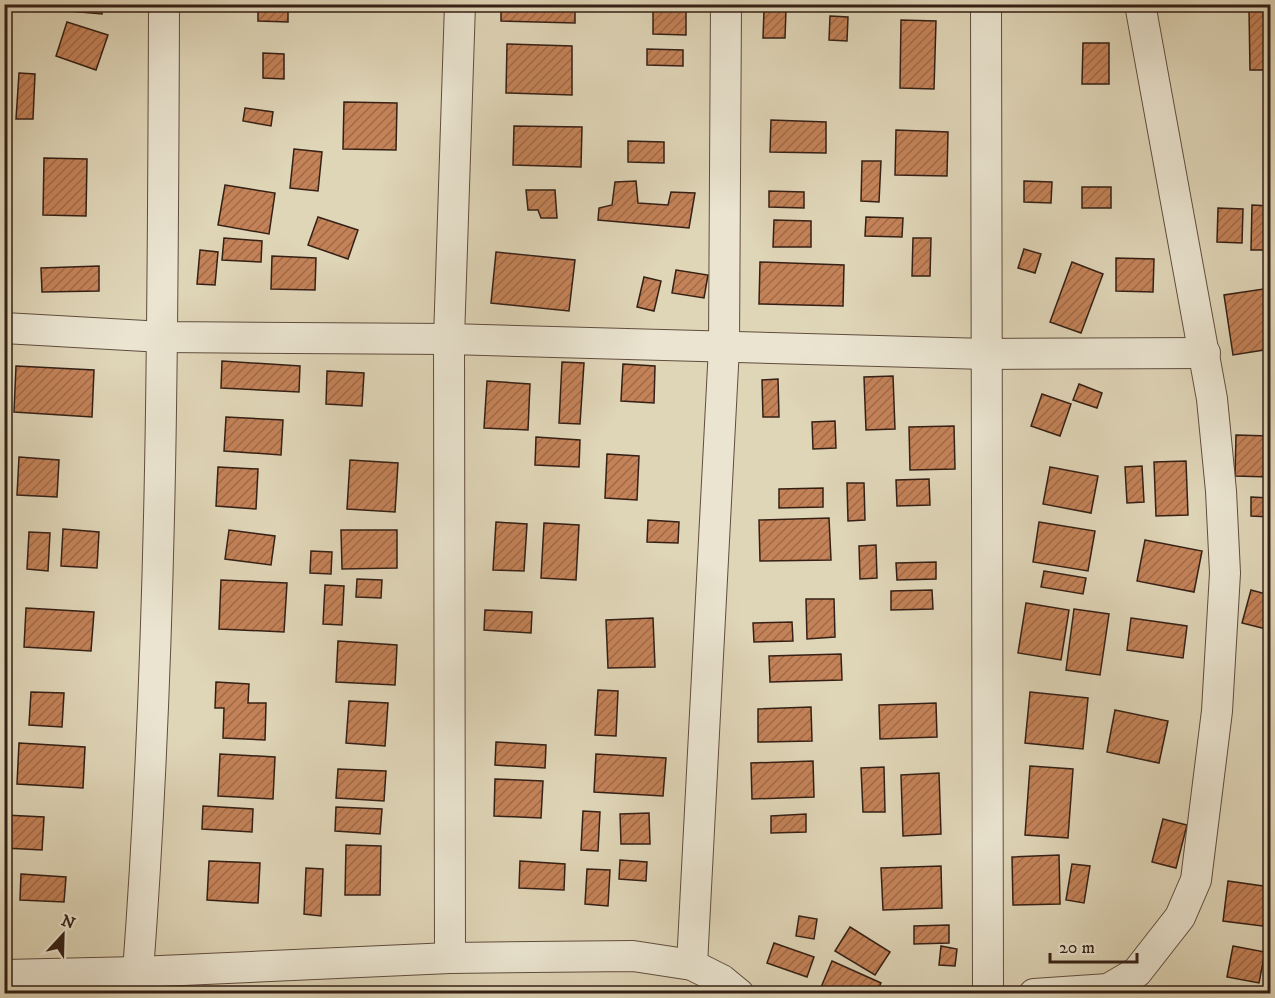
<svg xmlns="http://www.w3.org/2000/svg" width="1275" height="998" font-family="'IM FELL DW Pica',serif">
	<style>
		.building { fill: url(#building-hatch); stroke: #352016; stroke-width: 1.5 }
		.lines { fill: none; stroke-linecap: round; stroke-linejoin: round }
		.minor-casing { stroke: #604d3e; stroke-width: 32 }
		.minor { stroke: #eae4d0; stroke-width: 30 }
	</style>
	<defs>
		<pattern id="building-hatch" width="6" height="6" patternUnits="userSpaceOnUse" patternTransform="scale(1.5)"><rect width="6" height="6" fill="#c48258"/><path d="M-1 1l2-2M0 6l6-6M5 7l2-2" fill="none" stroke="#a06a48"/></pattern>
	</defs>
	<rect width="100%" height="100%" fill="#dfd5b7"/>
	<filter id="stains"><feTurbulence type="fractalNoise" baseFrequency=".00333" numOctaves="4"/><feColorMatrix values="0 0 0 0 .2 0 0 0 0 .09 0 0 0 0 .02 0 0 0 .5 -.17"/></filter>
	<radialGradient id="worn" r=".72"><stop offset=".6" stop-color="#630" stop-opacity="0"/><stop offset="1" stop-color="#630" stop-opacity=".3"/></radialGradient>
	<g class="building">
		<polygon points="59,4 103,4 102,14 58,10"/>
		<polygon points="245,4 288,4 288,22 258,21 258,10 245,10"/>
		<polygon points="501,4 575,4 575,23 501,21"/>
		<polygon points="653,4 686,4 686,35 653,34"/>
		<polygon points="1036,4 1070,4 1070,10 1036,8"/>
		<polygon points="1249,9 1270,9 1270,70 1250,70"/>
		<polygon points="764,10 786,10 785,38 763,38"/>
		<polygon points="830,16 848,17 847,41 829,40"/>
		<polygon points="901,20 936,21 934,89 900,88"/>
		<polygon points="67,22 108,35 96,70 56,56"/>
		<polygon points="1083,43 1109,43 1109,84 1082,84"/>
		<polygon points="507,44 572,46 572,95 506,93"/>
		<polygon points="647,49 683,50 683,66 647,65"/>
		<polygon points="263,53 284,54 284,79 263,78"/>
		<polygon points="19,73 35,74 33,119 16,119"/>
		<polygon points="344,102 397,103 396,150 343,149"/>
		<polygon points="245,108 273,112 271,126 243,121"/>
		<polygon points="771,120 826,122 826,153 770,152"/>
		<polygon points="514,126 582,127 581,167 513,165"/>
		<polygon points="896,130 948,132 947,176 895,175"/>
		<polygon points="628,141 664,142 664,163 628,162"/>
		<polygon points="294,149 322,152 318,191 290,188"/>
		<polygon points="44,158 87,159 86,216 43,215"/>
		<polygon points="862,161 881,161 879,202 861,201"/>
		<polygon points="636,181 638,203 668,205 671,192 695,193 689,228 598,220 599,208 612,205 615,182"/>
		<polygon points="1024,181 1052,182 1051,203 1024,202"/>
		<polygon points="225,185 275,193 269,234 218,225"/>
		<rect x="1082" y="187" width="29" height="21"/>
		<polygon points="526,190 555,190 557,218 541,218 538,210 528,210"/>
		<polygon points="769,191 804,192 804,208 769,207"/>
		<polygon points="1252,205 1270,206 1270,250 1251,250"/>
		<polygon points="1218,208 1243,209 1242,243 1217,242"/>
		<polygon points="318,217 358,230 348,259 308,245"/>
		<polygon points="866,217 903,218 902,237 865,236"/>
		<polygon points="774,220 811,221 811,247 773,247"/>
		<polygon points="224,238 262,241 261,262 222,260"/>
		<polygon points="913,238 931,238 930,276 912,276"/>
		<polygon points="1024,249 1041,254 1035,273 1018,268"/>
		<polygon points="200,250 218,252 215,285 197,284"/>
		<polygon points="496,252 575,260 569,311 491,303"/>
		<polygon points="272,256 316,258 315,290 271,289"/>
		<polygon points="1116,258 1154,259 1153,292 1116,291"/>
		<polygon points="760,262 844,265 843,306 759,304"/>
		<polygon points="1072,262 1103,274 1081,333 1050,322"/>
		<polygon points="99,266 99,291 42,292 41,268"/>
		<polygon points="676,270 708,275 704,298 672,293"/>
		<polygon points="644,277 661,281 654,311 637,307"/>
		<polygon points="1270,288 1270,349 1233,355 1224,295"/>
		<polygon points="222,361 300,366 299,392 221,388"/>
		<polygon points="562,362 584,363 580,424 559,423"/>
		<polygon points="623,364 655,366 654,403 621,401"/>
		<polygon points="16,366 94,370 92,417 14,412"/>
		<polygon points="327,371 364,373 362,406 326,404"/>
		<polygon points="893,376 895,429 866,430 864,377"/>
		<polygon points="778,379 779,417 763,417 762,380"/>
		<polygon points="487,381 530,384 528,430 484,428"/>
		<polygon points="1079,384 1102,393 1097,408 1073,400"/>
		<polygon points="1042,394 1071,404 1060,436 1031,426"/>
		<polygon points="226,417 283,420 281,455 224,451"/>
		<polygon points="835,421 836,448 813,449 812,422"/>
		<polygon points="954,426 955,469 910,470 909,427"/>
		<polygon points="1236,435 1270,436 1270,477 1235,476"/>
		<polygon points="536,437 580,440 579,467 535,465"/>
		<polygon points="607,454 639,456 637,500 605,498"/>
		<polygon points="19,457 59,460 57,497 17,495"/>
		<polygon points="350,460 398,463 395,512 347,509"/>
		<polygon points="1186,461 1188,515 1156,516 1154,462"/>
		<polygon points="1142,466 1144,502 1127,503 1125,467"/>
		<polygon points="218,467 258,469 256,509 216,506"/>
		<polygon points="1050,467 1098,476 1091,513 1043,504"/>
		<polygon points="929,479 930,505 897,506 896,480"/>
		<polygon points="847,483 864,483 865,520 848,521"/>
		<polygon points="823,488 823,507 779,508 779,489"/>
		<polygon points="1251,497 1270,498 1270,517 1251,516"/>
		<polygon points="829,518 831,560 760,561 759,520"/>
		<polygon points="648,520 679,522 678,543 647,542"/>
		<polygon points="496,522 527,524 524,571 493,570"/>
		<polygon points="1039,522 1095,531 1088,571 1033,562"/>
		<polygon points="544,523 579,525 576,580 541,578"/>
		<polygon points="63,529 99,532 97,568 61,566"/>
		<polygon points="229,530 275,536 271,565 225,559"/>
		<polygon points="341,530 397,530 397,568 342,569"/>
		<polygon points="29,532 50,533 48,571 27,569"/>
		<polygon points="1145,540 1202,551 1194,592 1137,581"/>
		<polygon points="876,545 877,578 860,579 859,546"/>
		<polygon points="311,551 332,552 331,574 310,573"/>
		<polygon points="936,562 936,579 897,580 896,563"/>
		<polygon points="1044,571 1086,578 1083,594 1041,587"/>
		<polygon points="357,579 382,580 381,598 356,597"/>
		<polygon points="221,580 287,583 284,632 219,629"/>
		<polygon points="325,585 344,586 342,625 323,624"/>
		<polygon points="932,590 933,609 891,610 891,591"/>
		<polygon points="1251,590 1270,595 1270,630 1242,623"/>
		<polygon points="806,599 834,599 835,637 807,639"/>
		<polygon points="1026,603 1069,610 1061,660 1018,653"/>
		<polygon points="26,608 94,612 91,651 24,647"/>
		<polygon points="1074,609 1109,614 1100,675 1066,670"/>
		<polygon points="485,610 532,612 531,633 484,630"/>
		<polygon points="653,618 655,667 608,668 606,620"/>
		<polygon points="1131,618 1187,626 1183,658 1127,650"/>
		<polygon points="792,622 793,641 754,642 753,623"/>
		<polygon points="338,641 397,645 395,685 336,682"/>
		<polygon points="841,654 842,680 770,682 769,656"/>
		<polygon points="216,682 249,684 248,703 266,703 265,740 223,738 224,708 215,708"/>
		<polygon points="598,690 618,691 616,736 595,735"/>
		<polygon points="31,692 64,693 62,727 29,725"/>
		<polygon points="1030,692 1088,698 1083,749 1025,743"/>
		<polygon points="349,701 388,703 385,746 346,743"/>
		<polygon points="936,703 937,737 880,739 879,705"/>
		<polygon points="811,707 812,741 758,742 758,709"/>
		<polygon points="1115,710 1168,721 1159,763 1107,752"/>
		<polygon points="496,742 546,745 545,768 495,765"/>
		<polygon points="19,743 85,747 83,788 17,784"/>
		<polygon points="220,754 275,757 273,799 218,796"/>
		<polygon points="596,754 666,758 663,796 594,792"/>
		<polygon points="813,761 814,797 752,799 751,763"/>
		<polygon points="1030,766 1073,769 1068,838 1025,835"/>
		<polygon points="884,767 885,812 863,812 861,768"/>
		<polygon points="338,769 386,771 384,801 336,798"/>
		<polygon points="939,773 941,834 903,836 901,775"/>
		<polygon points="495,779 543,781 541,818 494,816"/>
		<polygon points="203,806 253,809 252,832 202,829"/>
		<polygon points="336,807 382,809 380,834 335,831"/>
		<polygon points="583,811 600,812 598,851 581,850"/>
		<polygon points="649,813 650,844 621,844 620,814"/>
		<polygon points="806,814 806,832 771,833 771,816"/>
		<polygon points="5,815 44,817 42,850 4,848"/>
		<polygon points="1163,819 1187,825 1176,868 1152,862"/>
		<polygon points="346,845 381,846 380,895 345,895"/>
		<polygon points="1059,855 1060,904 1013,905 1012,857"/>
		<polygon points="620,860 647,862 646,881 619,879"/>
		<polygon points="209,861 260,863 258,903 207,900"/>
		<polygon points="520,861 565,864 564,890 519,888"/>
		<polygon points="1072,864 1090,866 1084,903 1066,900"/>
		<polygon points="941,866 942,908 883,910 881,868"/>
		<polygon points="306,868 323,869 321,916 304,914"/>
		<polygon points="587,869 610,870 608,906 585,904"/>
		<polygon points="21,874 66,877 64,902 20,900"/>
		<polygon points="1228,881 1270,887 1270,927 1223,921"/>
		<polygon points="799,916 817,919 814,939 796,936"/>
		<polygon points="949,925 949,943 914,944 914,926"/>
		<polygon points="850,927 890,952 875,975 835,951"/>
		<polygon points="774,943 814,957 807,977 767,963"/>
		<polygon points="941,946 957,949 955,966 939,965"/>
		<polygon points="1233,946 1265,952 1259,983 1227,977"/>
		<polygon points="832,961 881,983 876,994 819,992"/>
	</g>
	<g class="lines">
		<defs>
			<g id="minor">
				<polyline points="986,4 988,994"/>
				<polyline points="4,328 163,337 449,339 986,354 1205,353"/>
				<polyline points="450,958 449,339 460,4"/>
				<polyline points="692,965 724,347 726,4"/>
				<polyline points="4,975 138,972 450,958 633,956 692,965 722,980 739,994"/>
				<path d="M132,994l6,-22c24,-321 25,-645 26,-968"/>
				<polyline points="1034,994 1108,989 1137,972 1180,917 1196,880 1217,711 1225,573 1221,491 1212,399 1140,4"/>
			</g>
		</defs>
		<use href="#minor" class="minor-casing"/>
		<use href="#minor" class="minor"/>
	</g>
	<rect width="1275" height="998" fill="none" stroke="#dfd5b7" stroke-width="24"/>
	<rect x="6" y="6" width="1263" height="986" fill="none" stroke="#352016" stroke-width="3"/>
	<rect x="12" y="12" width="1251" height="974" fill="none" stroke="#352016" stroke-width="1.5"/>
	<g transform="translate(63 935) rotate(22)" stroke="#eae4d0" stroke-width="4.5" paint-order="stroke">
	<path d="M0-4.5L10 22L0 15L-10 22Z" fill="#352016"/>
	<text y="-9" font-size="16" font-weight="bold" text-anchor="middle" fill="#352016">N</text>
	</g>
	<path d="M1050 953v9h87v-9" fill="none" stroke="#352016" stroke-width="3"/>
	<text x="1059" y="953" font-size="18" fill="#352016" stroke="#eae4d0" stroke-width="4.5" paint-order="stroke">20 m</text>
	<rect width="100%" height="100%" filter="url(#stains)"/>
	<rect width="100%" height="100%" fill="url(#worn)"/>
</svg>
